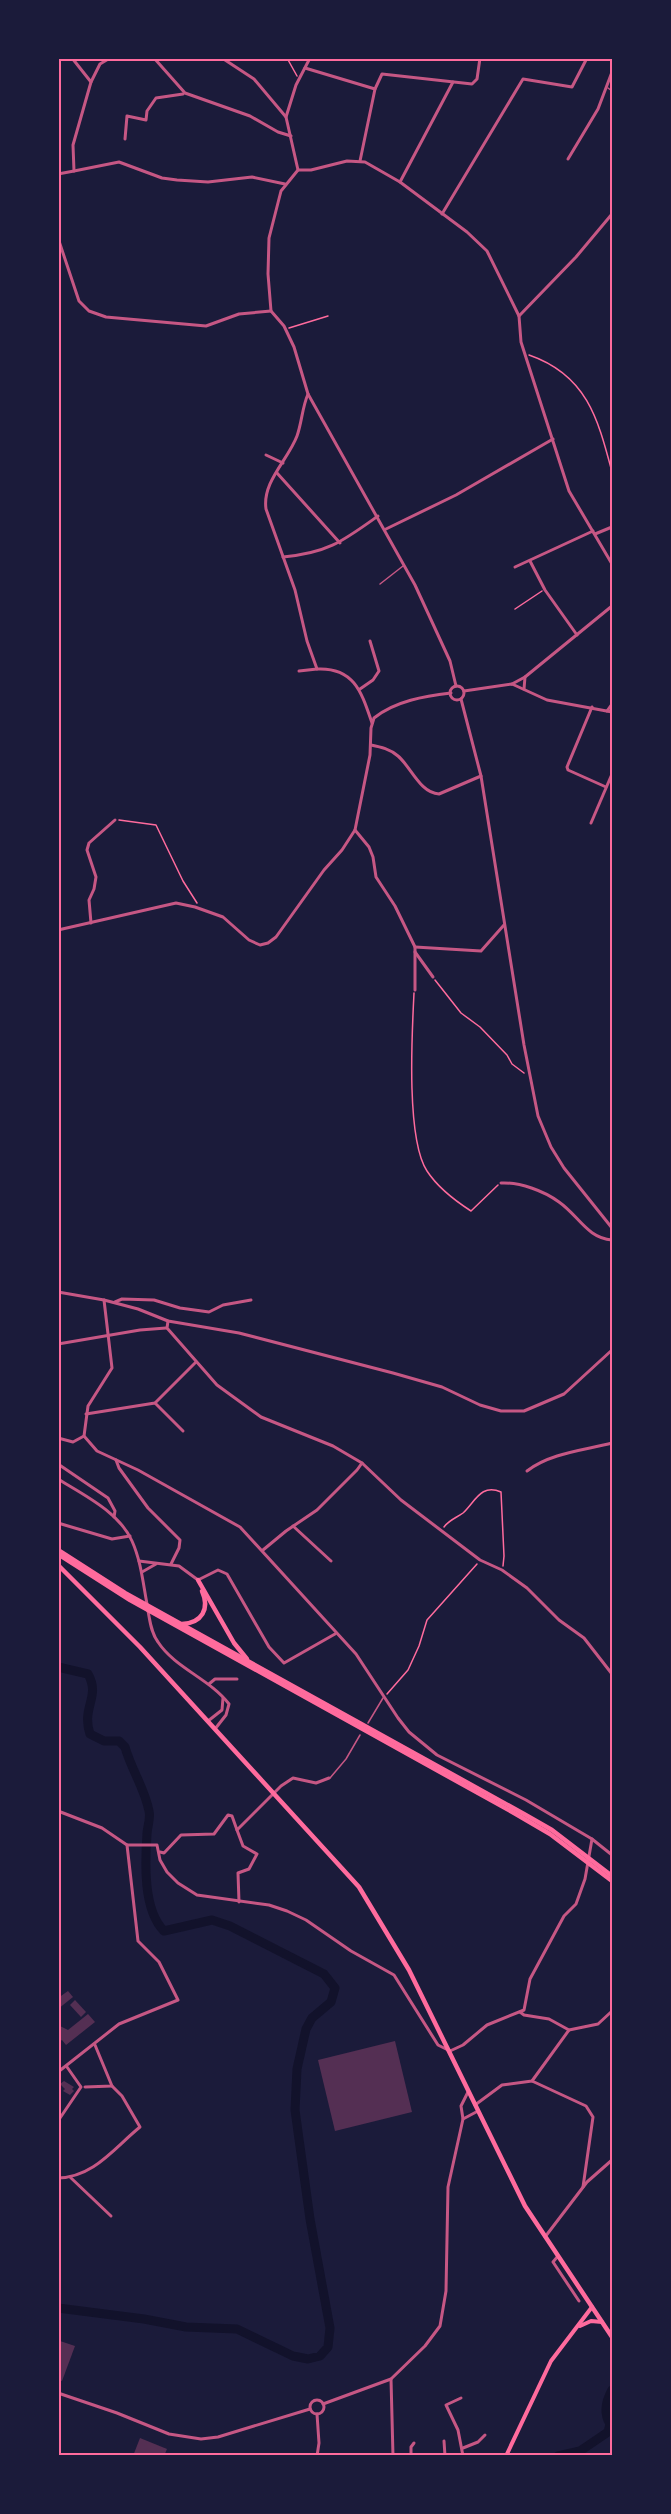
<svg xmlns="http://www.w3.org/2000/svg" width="671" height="2514" font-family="'Archivo Narrow',sans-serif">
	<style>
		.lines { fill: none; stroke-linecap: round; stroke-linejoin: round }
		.river { stroke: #12122b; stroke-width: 9 }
		.building { fill: #542f53 }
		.path { stroke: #ff6b9d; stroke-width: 1.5 }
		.service { stroke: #c65784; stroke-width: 1.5 }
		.minor { stroke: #c65784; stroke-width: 3 }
		.tertiary { stroke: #c65784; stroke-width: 3 }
		.secondary { stroke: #ff6b9d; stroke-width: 4 }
		.primary { stroke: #ff6b9d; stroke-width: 4.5 }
		.trunk { stroke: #ff6b9d; stroke-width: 4.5 }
		.neatline { fill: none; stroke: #ff6b9d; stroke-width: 2 }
	</style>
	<rect width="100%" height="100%" fill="#1b1b3a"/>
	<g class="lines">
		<g class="river">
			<path d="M58,1667l30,7c13,23 -7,33 2,60l14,7h15l6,6c6,22 20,42 24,64 2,8 -2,16 -2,23 -2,29 -4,76 17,97l48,-11 18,6 94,48 11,14 -4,14 -19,16 -6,11 -9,40 -2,41 15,109 20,109 -2,19 -8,9 -12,3 -15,-3 -56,-27 -51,-2 -42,-8 -86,-11"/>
			<path d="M558,2456l22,-5 28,-19 2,-8c-7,-11 -4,-23 2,-34"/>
		</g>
	</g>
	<g class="building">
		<polygon points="68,1991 73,1997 58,2009 58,1998"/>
		<polygon points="75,2000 86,2012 81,2017 70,2005"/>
		<polygon points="88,2014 95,2022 66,2045 62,2040 60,2041 58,2025 68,2030"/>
		<polygon points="395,2041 412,2112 335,2131 318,2060"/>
		<polygon points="64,2081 74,2087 72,2089 74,2091 70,2095 63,2091 65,2089 60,2084"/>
		<polygon points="60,2341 75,2346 62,2381 58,2380"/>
		<polygon points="140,2438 167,2449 164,2456 133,2456"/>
	</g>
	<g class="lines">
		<g class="path">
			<polyline points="287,58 297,76"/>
			<polyline points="289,328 328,316"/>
			<path d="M529,355c58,20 69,64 83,117"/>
			<polyline points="515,609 542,591"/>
			<polyline points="119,820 156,825 183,881 197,903"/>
			<polyline points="435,980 461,1013 480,1027 507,1055 512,1064 524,1073"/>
			<path d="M414,993c-2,40 -8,146 13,178 11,17 27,29 44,40l27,-26"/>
			<path d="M444,1527c5,-7 12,-9 19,-14 12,-11 18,-30 38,-21l3,64 -1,10"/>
			<polyline points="387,1694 408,1670 419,1646 427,1620 477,1564"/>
		</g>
		<g class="service">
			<polyline points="608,88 612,91"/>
			<polyline points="380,584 403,566"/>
			<polyline points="368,1723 383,1698"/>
			<polyline points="330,1778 346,1759 360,1735"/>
		</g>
		<g class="minor">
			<polyline points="72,58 91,82 100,64 110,58"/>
			<polyline points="154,58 185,93 250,116 278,132 291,136"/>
			<polyline points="610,58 612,59"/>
			<polyline points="305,68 375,89"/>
			<polyline points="286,117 296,85 310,58"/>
			<polyline points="125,139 127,116 146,120 147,111 156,98 183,94"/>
			<polyline points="568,159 598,109 612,72"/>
			<polyline points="360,161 375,89 382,74 472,84 477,79 480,58"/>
			<polyline points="298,170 311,170 347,161 365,162 400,182 467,232 487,251 519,316 521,342 569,491 612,564"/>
			<polyline points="74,171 119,162 162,178 177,180 208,182 252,177 285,184"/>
			<polyline points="58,174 74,171 73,145 91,82"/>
			<polyline points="400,182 453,82"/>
			<polyline points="442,214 523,79 572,87 587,58"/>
			<polyline points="58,238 79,301 89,311 106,317 206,326 239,314 271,311"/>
			<polyline points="519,316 576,257 612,214"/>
			<path d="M308,394c-6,14 -6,28 -11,42 -9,24 -35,46 -31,73l29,81 12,51 10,28c38,-2 45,25 55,54"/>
			<polyline points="266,455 283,463"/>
			<polyline points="277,473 340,543"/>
			<polyline points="386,529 456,495 553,439"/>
			<polyline points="595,534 612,527"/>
			<path d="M283,557c45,-4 60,-16 95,-41"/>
			<polyline points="530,561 545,590 577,635"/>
			<polyline points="515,567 593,531"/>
			<polyline points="299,671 317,669"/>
			<polyline points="360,689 373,680 379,671 370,641"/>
			<polyline points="592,707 567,767 568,770 606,787"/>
			<polyline points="607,711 612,704"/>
			<path d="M371,745c10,2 19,4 27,11 13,11 22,37 41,38l42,-18"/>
			<polyline points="591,823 612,774"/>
			<polyline points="355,830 369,847 373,857 376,877 395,906 415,947 415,990"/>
			<polyline points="91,923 89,900 94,889 96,877 87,850 89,843 115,820"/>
			<polyline points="415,947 481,951 504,925"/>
			<polyline points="415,952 433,977"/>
			<path d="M501,1183c19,-1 43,8 58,19 20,14 28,36 53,38"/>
			<polyline points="58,1292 104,1300 138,1309 168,1321 239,1333 393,1373 442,1387 480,1405 501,1411 524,1411 564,1394 612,1350"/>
			<polyline points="104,1300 112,1368 88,1406 84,1436 97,1451 138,1470 240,1527 356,1654 398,1718 409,1732 437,1755 526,1800 592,1839 612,1855"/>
			<polyline points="115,1302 122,1299 154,1300 180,1308 209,1312 223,1305 251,1300"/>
			<polyline points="168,1321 167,1328 217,1385 261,1417 333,1446 362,1463 401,1500 480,1560 502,1570 527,1588 559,1620 584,1638 612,1674"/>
			<polyline points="58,1344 140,1330 166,1328"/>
			<polyline points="155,1403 183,1431"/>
			<polyline points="86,1414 155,1403 196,1362"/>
			<polyline points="58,1438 73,1442 84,1436"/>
			<polyline points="116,1460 119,1468 148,1508 180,1540 179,1548 171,1564"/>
			<polyline points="58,1464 108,1498 115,1511 114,1517"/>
			<path d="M527,1471c23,-18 58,-21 85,-28"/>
			<polyline points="58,1523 112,1539 130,1536"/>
			<polyline points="293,1526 331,1561"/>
			<polyline points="263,1550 286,1531 317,1510 357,1470 362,1463"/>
			<polyline points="198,1580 218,1570 227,1574 269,1647 284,1663 335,1634"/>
			<polyline points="209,1684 215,1679 237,1679"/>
			<polyline points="58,1811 102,1828 127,1845 157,1845 160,1860 167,1872 178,1883 197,1895 269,1905 287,1911 306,1920 351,1951 394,1975 438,2045 450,2051 463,2045 487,2025 524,2010 530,1979 564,1916 576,1904 585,1879 592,1839"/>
			<polyline points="237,1830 243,1846 257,1854 249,1869 238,1873 239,1902"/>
			<polyline points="160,1852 164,1853 181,1835 214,1834 228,1815 232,1816 237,1830 281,1786 293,1778 316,1783 329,1778"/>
			<polyline points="520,2012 524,2015 549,2019 569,2030"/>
			<polyline points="58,2072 119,2024 178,2000 159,1962 138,1941 127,1845"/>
			<polyline points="532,2081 586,2106 593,2117 583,2187"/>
			<polyline points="85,2087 112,2086 95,2045"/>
			<polyline points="475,2105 502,2085 532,2081 569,2030 598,2024 611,2012"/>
			<polyline points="463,2119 478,2111"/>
			<polyline points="58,2121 81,2087 67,2067"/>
			<polyline points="70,2177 111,2216"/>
			<path d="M58,2178c36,-1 56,-30 82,-51l-18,-31 -10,-10"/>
			<polyline points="545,2237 587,2182 612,2160"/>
			<polyline points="558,2256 553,2262 579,2301"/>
			<polyline points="391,2379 393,2456"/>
			<polyline points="58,2393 117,2413 169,2434 201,2439 218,2437 310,2409"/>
			<polyline points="461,2398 446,2405 458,2430 463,2456"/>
			<circle cx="317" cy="2407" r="7"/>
			<polyline points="323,2404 391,2379 425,2346 440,2326 446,2291 448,2187 463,2119 461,2106 468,2092"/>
			<polyline points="444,2441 445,2456"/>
			<polyline points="463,2448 478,2442 485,2435"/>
			<polyline points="317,2456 319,2443 317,2414"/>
			<polyline points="411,2456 411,2447 414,2443"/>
		</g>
		<g class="tertiary">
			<polyline points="222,58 254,79 286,117 298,170 281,191 269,238 268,274 271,311 284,326 294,347 308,394 415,585 450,661 456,686"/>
			<polyline points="512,684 525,677 612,606"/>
			<circle cx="457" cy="693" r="7"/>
			<polyline points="524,689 525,677"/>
			<polyline points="464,691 512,684 547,700 612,712"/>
			<polyline points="461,699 481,776 524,1045 538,1116 551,1147 564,1168 612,1228"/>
			<path d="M58,930l118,-27 19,4 28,10 26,23 11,5 8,-2 8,-6 48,-67 18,-20 13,-20 15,-75 1,-27 3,-10c21,-17 51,-22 77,-25"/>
			<path d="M58,1479c26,16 61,33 74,62 9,20 11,42 15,63"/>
			<polyline points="139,1561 179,1566 198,1580"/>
			<polyline points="142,1572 156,1564"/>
			<path d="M148,1611c2,10 3,22 10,31 17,26 52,37 71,62l-3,11 -11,14"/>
			<polyline points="208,1721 222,1710 223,1698"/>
		</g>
		<g class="secondary">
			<polyline points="580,2326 591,2321 602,2322"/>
			<polyline points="506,2456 551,2361 592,2307"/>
		</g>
		<polyline class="primary" points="58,1565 140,1647 359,1887 409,1970 525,2206 612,2337"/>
		<g class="trunk">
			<polyline points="58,1550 125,1593 524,1814 552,1830 612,1876"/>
			<polyline points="58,1554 130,1600 514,1813 550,1834 612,1881"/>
			<polyline points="198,1580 234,1643 247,1659"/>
			<path d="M182,1624c20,-1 28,-15 20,-33"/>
		</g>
	</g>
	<rect width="671" height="2514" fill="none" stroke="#1b1b3a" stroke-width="120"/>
	<rect x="60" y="60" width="551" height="2394" class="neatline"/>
</svg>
